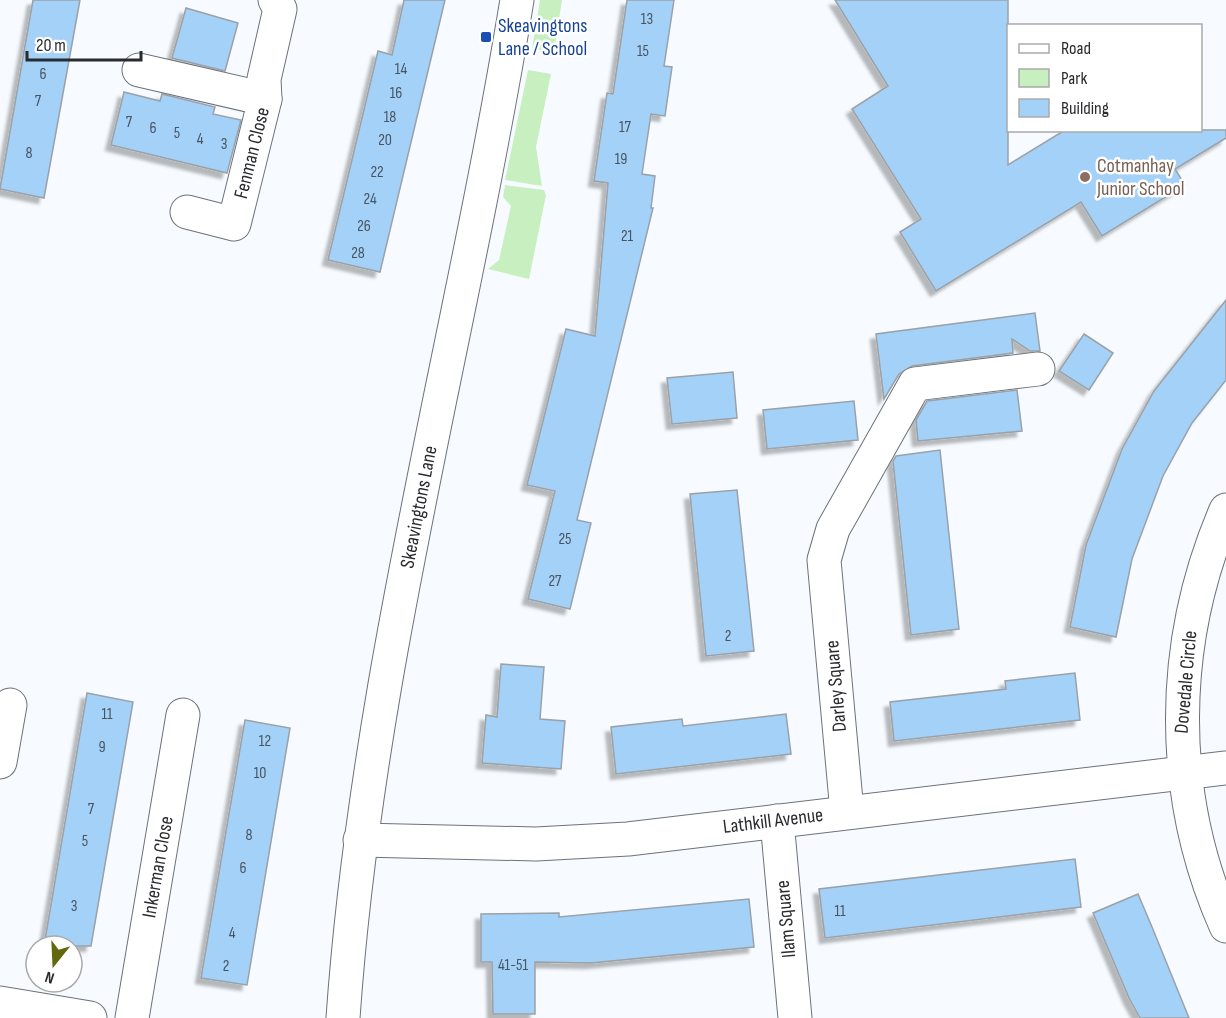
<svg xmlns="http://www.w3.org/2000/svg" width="1226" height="1018" font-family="'Sofia Sans Condensed',sans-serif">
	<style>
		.green { fill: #c8efc0 }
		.building { fill: #a3d1f8; stroke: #9ba1a7; stroke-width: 1.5; filter: url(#shadow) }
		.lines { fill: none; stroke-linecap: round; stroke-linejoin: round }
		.minor-casing { stroke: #6c7278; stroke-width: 35 }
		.minor { stroke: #fff; stroke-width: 33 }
		.transit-dot { fill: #1a4fb4; stroke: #fff; stroke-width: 2 }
		.education-dot { fill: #8d6e63; stroke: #fff; stroke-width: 2 }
		.labels { text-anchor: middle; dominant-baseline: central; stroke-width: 5; stroke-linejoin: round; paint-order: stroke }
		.number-label { font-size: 16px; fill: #485460 }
		.transit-label { font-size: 20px; fill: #164399; stroke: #fff; text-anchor: start }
		.street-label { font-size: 20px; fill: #292b2e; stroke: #fff }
		.education-label { font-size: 20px; fill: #785e54; stroke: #fff; text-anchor: start }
	</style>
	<defs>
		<filter id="shadow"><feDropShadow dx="-5.5" dy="5.5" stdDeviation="1.5" flood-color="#0004"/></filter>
	</defs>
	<rect width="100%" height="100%" fill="#f7fbff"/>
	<g class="green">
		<polygon points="540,0 562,0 554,52 532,49"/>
		<polygon points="528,70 551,74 536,147 542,186 505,180"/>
		<polygon points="505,185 544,190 546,195 529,279 488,269 499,260 511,206 503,197"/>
	</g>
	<g class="building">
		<polygon points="33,0 80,0 44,198 0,189"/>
		<polygon points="404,0 445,0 380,272 328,260 378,51 392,55"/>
		<polygon points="627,0 674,0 664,66 672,67 665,116 651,114 642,174 655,176 651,208 653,208 577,520 591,523 570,609 528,599 555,491 527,485 566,329 595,336 608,183 594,181 607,93 613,94"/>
		<polygon points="835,0 1008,0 1008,165 1065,130 1226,130 1226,138 1175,169 1185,185 1102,236 1081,202 936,291 900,232 921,219 852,109 888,86"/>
		<polygon points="186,8 238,23 225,71 172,58"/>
		<polygon points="124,92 160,101 162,94 215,107 213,114 241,120 227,173 111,145"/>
		<polygon points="1226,300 1226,380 1192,423 1163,476 1132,559 1116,637 1070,627 1086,545 1122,449 1154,391"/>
		<polygon points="1035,313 1040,351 1030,351 1012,339 1013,353 912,366 899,374 884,399 876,334"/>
		<polygon points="1084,334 1113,353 1089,390 1059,371"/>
		<polygon points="733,372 737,418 672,424 667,378"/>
		<polygon points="1017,390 1022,431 918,441 916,420 927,401"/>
		<polygon points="854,401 858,440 767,449 763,410"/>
		<polygon points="940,450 959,629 911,635 893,461 896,456"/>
		<polygon points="737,490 754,651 706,656 690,494"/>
		<polygon points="501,664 544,667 540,719 565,721 561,769 482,763 486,715 497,717"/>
		<polygon points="1075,673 1080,720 894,741 890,702 1006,689 1005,681"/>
		<polygon points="87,693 133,702 122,766 91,946 44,946"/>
		<polygon points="786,714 791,754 616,774 611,727 682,719 683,726"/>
		<polygon points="245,720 290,728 247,985 201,978"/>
		<polygon points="1075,859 1081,907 825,938 819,889"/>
		<polygon points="1138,894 1152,927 1189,1018 1140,1018 1129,998 1093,913"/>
		<polygon points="749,899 754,947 591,963 535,962 535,1014 493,1014 492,962 481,962 481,914 559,913 559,917"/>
	</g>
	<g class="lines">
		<defs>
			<g id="minor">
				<polyline points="139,70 265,99"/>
				<polyline points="187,212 234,224 265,99 264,79 280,9 275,0"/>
				<path d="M1226,510c-57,132 -59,283 0,416"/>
				<polyline points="0,762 10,705"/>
				<polyline points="847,812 824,560 833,529 915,384 1038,369"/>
				<polyline points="777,821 795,1018"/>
				<polyline points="360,840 536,844 628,839 1226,768"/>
				<polyline points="0,1003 90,1018"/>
				<polyline points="132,1018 183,715"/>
				<path d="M343,1018c24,-344 118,-678 174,-1018"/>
			</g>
		</defs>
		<use href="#minor" class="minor-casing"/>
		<use href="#minor" class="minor"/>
	</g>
	<rect class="transit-dot" x="480" y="31" width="12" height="12" rx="3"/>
	<circle class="education-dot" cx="1085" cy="177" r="6"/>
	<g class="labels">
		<g class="number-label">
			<text x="647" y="19">13</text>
			<text x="643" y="51">15</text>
			<text x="401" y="69">14</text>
			<text x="43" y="74">6</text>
			<text x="396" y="93">16</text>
			<text x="38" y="101">7</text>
			<text x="390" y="117">18</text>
			<text x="129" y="122">7</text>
			<text x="625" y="127">17</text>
			<text x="153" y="128">6</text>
			<text x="177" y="133">5</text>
			<text x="200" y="139">4</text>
			<text x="385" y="140">20</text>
			<text x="224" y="144">3</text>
			<text x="29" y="153">8</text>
			<text x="621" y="159">19</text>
			<text x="377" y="172">22</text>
			<text x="370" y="199">24</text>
			<text x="364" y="226">26</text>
			<text x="627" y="236">21</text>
			<text x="358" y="253">28</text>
			<text x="565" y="539">25</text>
			<text x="555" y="581">27</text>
			<text x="728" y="636">2</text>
			<text x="107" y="714">11</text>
			<text x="265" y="741">12</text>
			<text x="102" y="747">9</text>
			<text x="260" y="773">10</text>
			<text x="91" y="809">7</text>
			<text x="249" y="835">8</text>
			<text x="85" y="841">5</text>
			<text x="243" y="868">6</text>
			<text x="74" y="906">3</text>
			<text x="840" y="911">11</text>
			<text x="232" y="933">4</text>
			<text x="513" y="965">41-51</text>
			<text x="226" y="966">2</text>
		</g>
		<g class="transit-label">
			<text x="498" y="26">Skeavingtons<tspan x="498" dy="23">Lane / School</tspan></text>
		</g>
		<g class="street-label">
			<text transform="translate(252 153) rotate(-76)">Fenman Close</text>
			<text transform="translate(419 507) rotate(-79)">Skeavingtons Lane</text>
			<text transform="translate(1186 682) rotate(-85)">Dovedale Circle</text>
			<text transform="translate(836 686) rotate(-95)">Darley Square</text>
			<text transform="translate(773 821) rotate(-7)">Lathkill Avenue</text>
			<text transform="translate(158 867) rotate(-80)">Inkerman Close</text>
			<text transform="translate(786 919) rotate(-95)">Ilam Square</text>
		</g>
		<g class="education-label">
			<text x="1097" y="166">Cotmanhay<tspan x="1097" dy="23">Junior School</tspan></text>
		</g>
	</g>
	<rect x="1007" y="24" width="195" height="108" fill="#ffffff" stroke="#a9aaab" stroke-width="1.5"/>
	<rect x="1019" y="44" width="30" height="9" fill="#ffffff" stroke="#a9aaab" stroke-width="1.5"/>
	<text x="1061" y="54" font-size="18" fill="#292b2e">Road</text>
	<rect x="1019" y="69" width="30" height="18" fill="#c8efc0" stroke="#a9aaab" stroke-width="1.5"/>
	<text x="1061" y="84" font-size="18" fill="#292b2e">Park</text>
	<rect x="1019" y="99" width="30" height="18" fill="#a3d1f8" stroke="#a9aaab" stroke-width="1.5"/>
	<text x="1061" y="114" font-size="18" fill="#292b2e">Building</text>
	<g transform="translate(54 964) rotate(198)"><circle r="28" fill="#ffffff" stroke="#a9aaab" stroke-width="1.5"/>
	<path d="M0-4.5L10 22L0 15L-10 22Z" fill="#62690c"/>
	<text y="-9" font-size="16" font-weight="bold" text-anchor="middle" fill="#292b2e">N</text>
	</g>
	<path d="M27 51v9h114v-9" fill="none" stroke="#292b2e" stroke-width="3"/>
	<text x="36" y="51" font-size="18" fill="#292b2e" stroke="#ffffff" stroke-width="4.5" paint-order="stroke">20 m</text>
</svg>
